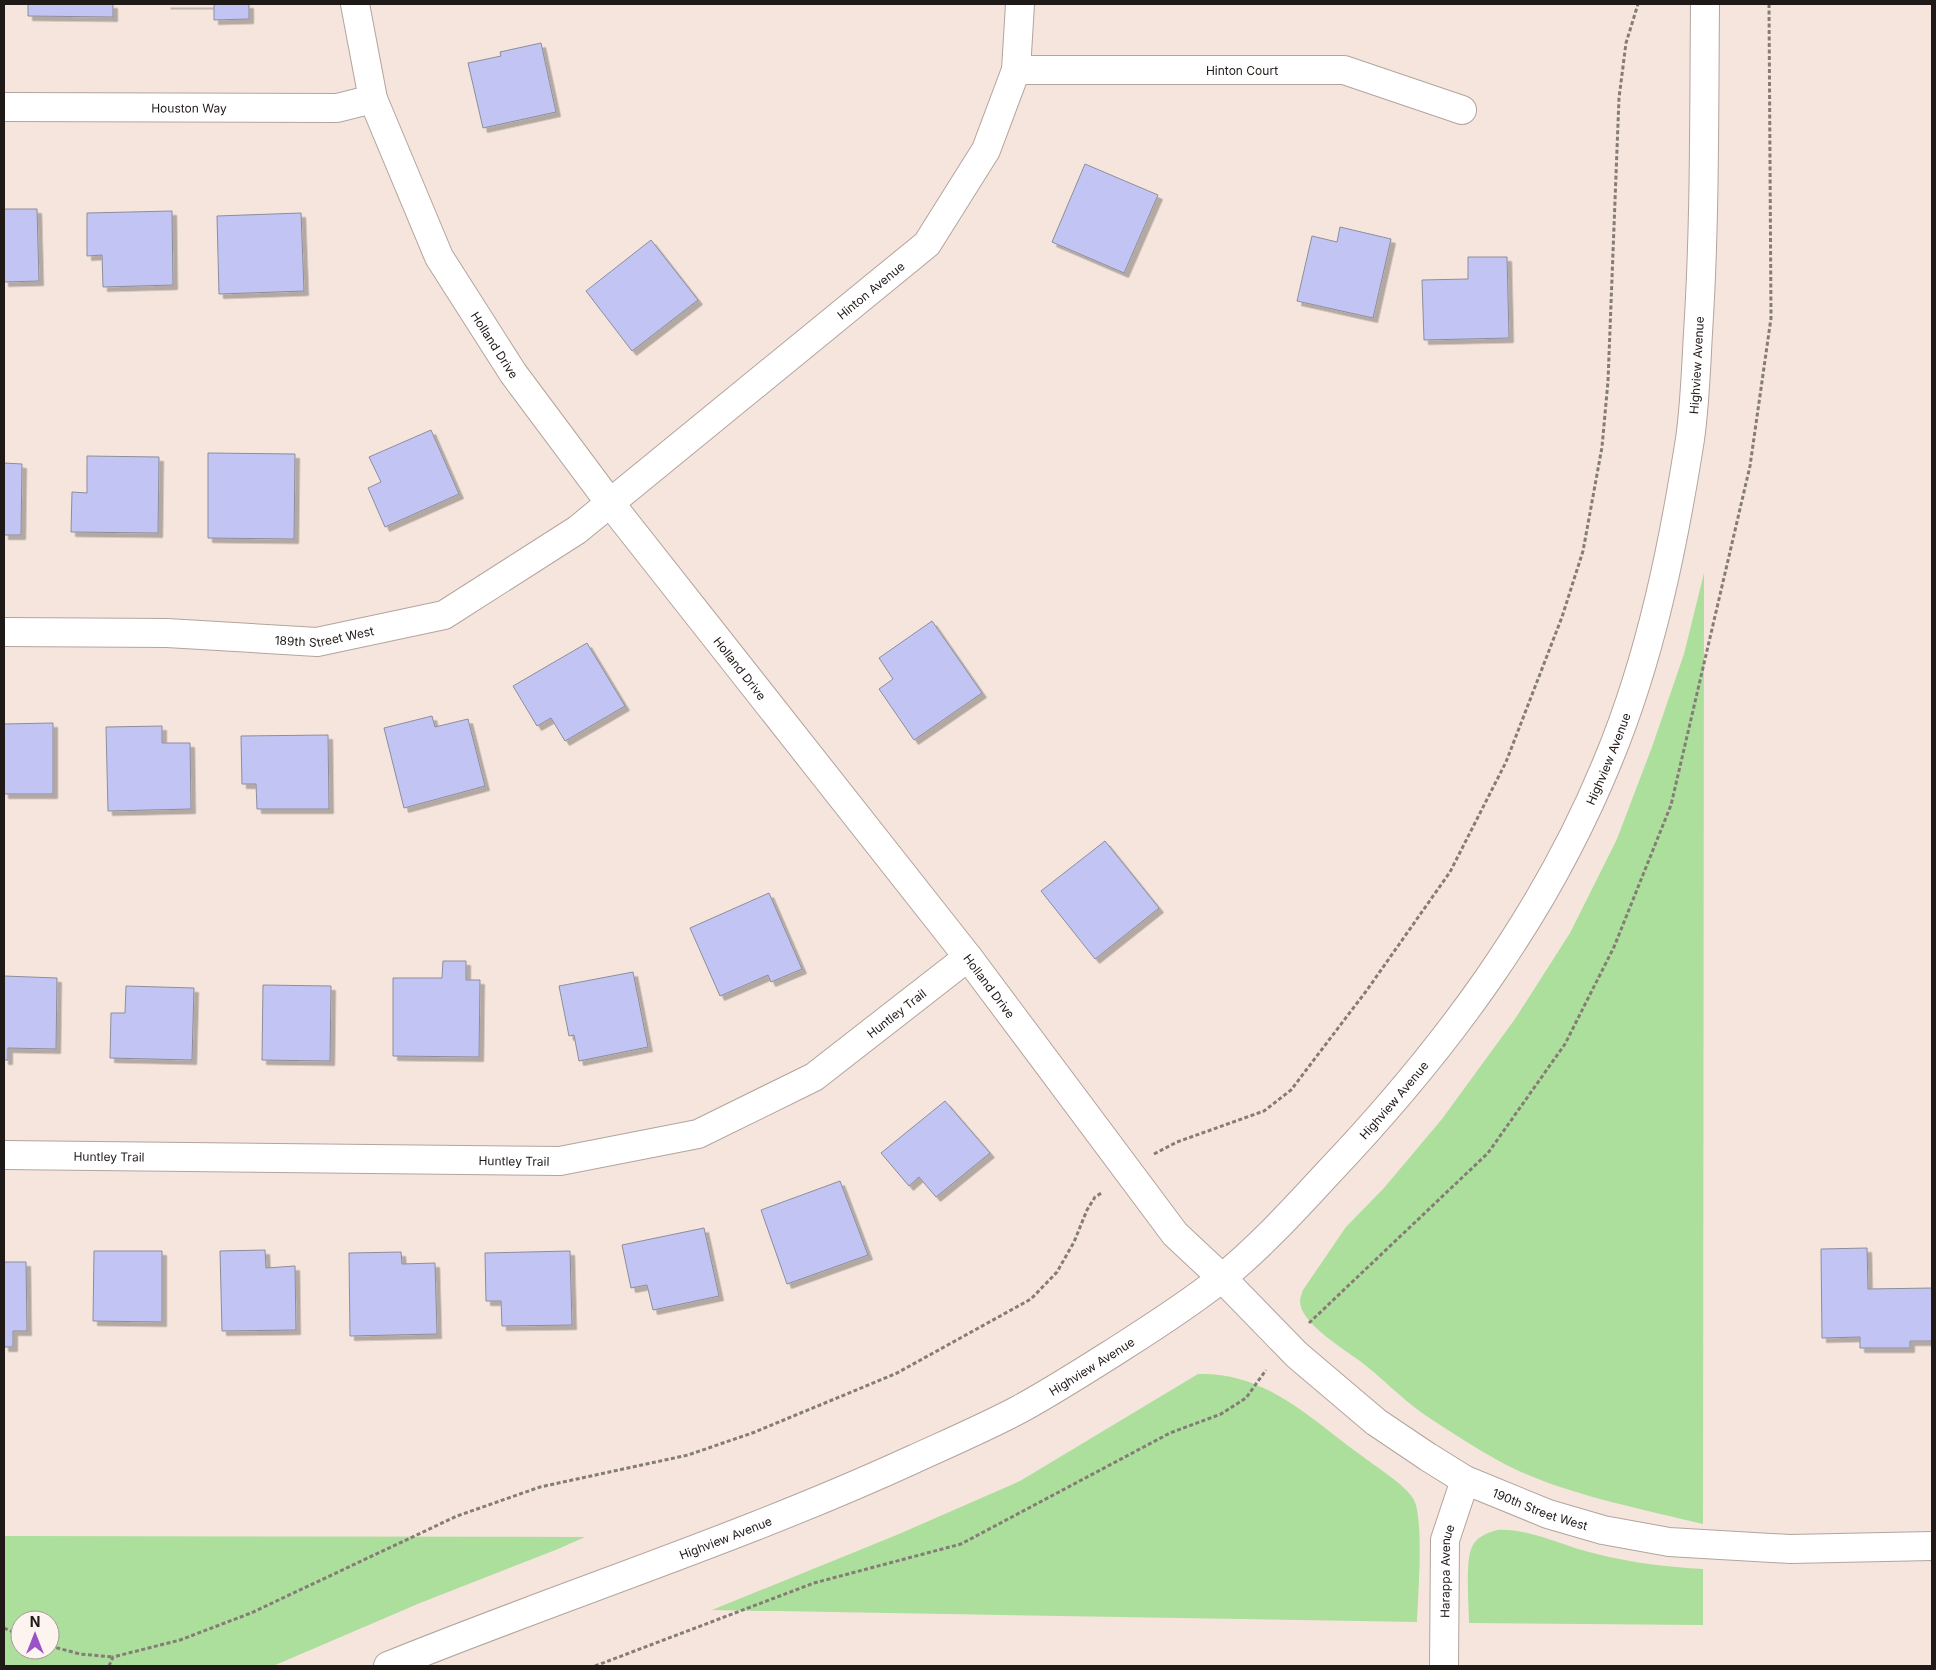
<svg xmlns="http://www.w3.org/2000/svg" width="1936" height="1670" font-family="Inter,sans-serif">
	<style>
		.green { fill: #abdf9b; fill-rule: evenodd }
		.building { fill: #c2c5f4; stroke: #8c8d9b; filter: url(#shadow) }
		.lines { fill: none; stroke-linecap: round; stroke-linejoin: round }
		.street-casing { stroke: #b3a49d; stroke-width: 30 }
		.secondary-casing { stroke: #b3a49d; stroke-width: 30 }
		.path { stroke: #867c77; stroke-width: 3; stroke-dasharray: 4 2.5; stroke-linecap: butt }
		.street { stroke: #fff; stroke-width: 28 }
		.secondary { stroke: #fff; stroke-width: 28 }
		.labels { text-anchor: middle; dominant-baseline: central; stroke-width: 5; stroke-linejoin: round; paint-order: stroke }
		.street-label { font-size: 12px; fill: #1f1917; stroke: #fdf3ef }
	</style>
	<defs>
		<filter id="shadow"><feDropShadow dx="4.5" dy="4.5" stdDeviation="0" flood-color="#0004"/></filter>
	</defs>
	<rect width="100%" height="100%" fill="#f5e5dd"/>
	<g class="green">
		<path d="M1704,573l-1,951c-64,-16 -146,-31 -204,-63 -25,-14 -50,-30 -74,-46 -23,-16 -43,-37 -65,-54 -16,-12 -60,-38 -60,-60 0,-3 2,-8 3,-11l43,-63 38,-39 58,-69 73,-100 55,-86 47,-94 35,-92 32,-93z"/>
		<path d="M1198,1374c69,-2 112,45 164,82 13,10 45,30 52,44 10,20 4,96 3,122l-705,-12 187,-76 121,-53z"/>
		<path d="M1497,1530c34,-2 67,17 100,24 35,9 71,13 106,15v56l-234,-2c0,-17 -4,-62 3,-76 4,-10 15,-14 25,-17z"/>
		<path d="M4,1536l581,1 -27,12 -138,54 -147,63h-269zM20,1620h30v30h-30z"/>
	</g>
	<g class="building">
		<polygon points="28,4 113,4 113,17 28,16"/>
		<polygon points="166,4 249,4 249,19 214,20 214,4"/>
		<polygon points="541,43 556,112 483,128 468,63 501,56 500,52"/>
		<polygon points="1085,164 1158,195 1124,273 1052,242"/>
		<polygon points="4,209 37,209 39,281 4,282"/>
		<polygon points="172,211 173,285 103,287 102,255 87,256 87,213"/>
		<polygon points="301,213 304,291 219,294 217,216"/>
		<polygon points="1340,227 1391,239 1373,318 1297,301 1312,236 1337,242"/>
		<polygon points="651,240 698,300 632,351 586,291"/>
		<polygon points="1468,257 1507,257 1509,338 1424,340 1422,280 1468,279"/>
		<polygon points="431,430 459,494 385,527 368,488 381,482 369,457"/>
		<polygon points="208,453 295,454 294,539 208,538"/>
		<polygon points="87,456 159,457 158,533 71,532 72,492 87,493"/>
		<polygon points="4,463 22,464 21,535 4,535"/>
		<polygon points="932,621 982,693 914,740 879,689 893,679 879,658"/>
		<polygon points="587,643 625,706 565,741 551,718 537,726 513,686"/>
		<polygon points="432,716 435,727 468,719 485,786 404,808 384,728"/>
		<polygon points="53,723 53,794 4,794 4,724"/>
		<polygon points="162,726 162,743 190,743 191,809 108,811 106,727"/>
		<polygon points="328,735 329,809 257,809 256,784 242,784 241,736"/>
		<polygon points="1105,841 1159,908 1095,959 1041,891"/>
		<polygon points="769,893 802,969 771,982 768,975 720,996 690,928"/>
		<polygon points="443,961 466,961 466,980 480,980 479,1057 393,1056 393,978 442,978"/>
		<polygon points="633,972 648,1047 579,1061 574,1035 569,1036 559,986"/>
		<polygon points="4,976 57,978 56,1049 8,1048 8,1060 4,1060"/>
		<polygon points="263,985 331,986 330,1061 262,1060"/>
		<polygon points="126,986 194,988 192,1060 110,1058 111,1013 125,1013"/>
		<polygon points="945,1101 990,1153 936,1197 919,1177 909,1186 881,1153"/>
		<polygon points="840,1181 868,1255 787,1284 761,1210"/>
		<polygon points="704,1228 719,1296 653,1310 647,1285 631,1288 622,1245"/>
		<polygon points="1867,1248 1868,1289 1932,1288 1932,1341 1910,1341 1910,1348 1860,1348 1860,1337 1822,1338 1821,1249"/>
		<polygon points="265,1250 266,1268 295,1266 296,1330 222,1331 220,1251"/>
		<polygon points="94,1251 162,1251 162,1322 93,1321"/>
		<polygon points="570,1251 572,1325 502,1326 501,1301 486,1301 485,1253"/>
		<polygon points="401,1252 402,1264 435,1263 437,1334 350,1336 349,1253"/>
		<polygon points="4,1262 26,1262 27,1331 13,1331 13,1347 4,1347"/>
	</g>
	<g class="lines">
		<defs>
			<g id="street">
				<path id="s1" d="M355,4l18,95 66,158 74,116 97,130 358,454 207,277 47,44"/>
				<path id="s2" d="M1016,70h328l118,40"/>
				<path id="s3" d="M4,107l333,1 36,-9"/>
				<path id="s4" d="M4,632l163,1 150,9 127,-27 133,-85 350,-286 59,-94 30,-80 4,-66"/>
				<path id="s5" d="M4,1155l556,6 138,-27 116,-57 154,-120"/>
				<path id="s6" d="M1444,1666l1,-126 20,-60"/>
			</g>
			<g id="secondary">
				<path id="s7" d="M1222,1278l75,77 79,67 52,35 37,23 83,34 55,16 66,12 121,7 142,-3"/>
				<path id="s8" d="M388,1666c175,-71 354,-128 526,-207 35,-16 72,-32 106,-50 31,-17 61,-36 91,-55 36,-23 73,-46 107,-73 39,-31 75,-70 109,-107 117,-123 218,-258 282,-416 42,-102 64,-211 81,-319 5,-35 6,-71 8,-106 7,-109 6,-219 7,-329"/>
			</g>
		</defs>
		<use href="#street" class="street-casing"/>
		<use href="#secondary" class="secondary-casing"/>
		<g class="path">
			<polyline points="1154,1154 1177,1142 1264,1111 1291,1090 1367,990 1450,872 1506,762 1562,617 1583,551 1602,447 1608,381 1619,98 1626,43 1638,4"/>
			<polyline points="1309,1323 1488,1153 1565,1044 1614,947 1671,805 1750,466 1771,318 1769,4"/>
			<polyline points="4,1628 20,1635"/>
			<polyline points="50,1646 80,1654 113,1657"/>
			<polyline points="109,1666 113,1657 180,1640 251,1613 457,1516 540,1487 688,1455 755,1432 897,1373 1031,1299 1057,1272 1074,1242 1087,1210 1095,1197 1103,1192"/>
			<polyline points="595,1666 814,1583 961,1544 1170,1433 1221,1414 1246,1398 1266,1370"/>
		</g>
		<use href="#street" class="street"/>
		<use href="#secondary" class="secondary"/>
	</g>
	<g class="labels">
		<g class="street-label">
			<text stroke="none"><textPath href="#s2" startOffset="226">Hinton Court</textPath></text>
			<text stroke="none"><textPath href="#s3" startOffset="185">Houston Way</textPath></text>
			<text stroke="none"><textPath href="#s4" startOffset="980">Hinton Avenue</textPath></text>
			<text stroke="none"><textPath href="#s1" startOffset="372">Holland Drive</textPath></text>
			<text stroke="none"><textPath href="#s8" startOffset="1981">Highview Avenue</textPath></text>
			<text stroke="none"><textPath href="#s4" startOffset="321">189th Street West</textPath></text>
			<text stroke="none"><textPath href="#s1" startOffset="778">Holland Drive</textPath></text>
			<text stroke="none"><textPath href="#s8" startOffset="1576">Highview Avenue</textPath></text>
			<text stroke="none"><textPath href="#s1" startOffset="1182">Holland Drive</textPath></text>
			<text stroke="none"><textPath href="#s5" startOffset="930">Huntley Trail</textPath></text>
			<text stroke="none"><textPath href="#s8" startOffset="1171">Highview Avenue</textPath></text>
			<text stroke="none"><textPath href="#s5" startOffset="105">Huntley Trail</textPath></text>
			<text stroke="none"><textPath href="#s5" startOffset="510">Huntley Trail</textPath></text>
			<text stroke="none"><textPath href="#s8" startOffset="766">Highview Avenue</textPath></text>
			<text stroke="none"><textPath href="#s7" startOffset="398">190th Street West</textPath></text>
			<text stroke="none"><textPath href="#s8" startOffset="361">Highview Avenue</textPath></text>
			<text stroke="none"><textPath href="#s6" startOffset="95">Harappa Avenue</textPath></text>
		</g>
	</g>
	<rect width="1936" height="1670" fill="none" stroke="#1f1917" stroke-width="10"/>
	<g transform="translate(35 1635)"><circle r="24" fill="#fdf3ef" stroke="#a49c99"/>
	<path d="M0-4L9 19L0 12L-9 19Z" fill="#9b52c5"/>
	<text y="-8" font-size="14" font-weight="bold" text-anchor="middle" fill="#1f1917">N</text>
	</g>
</svg>
